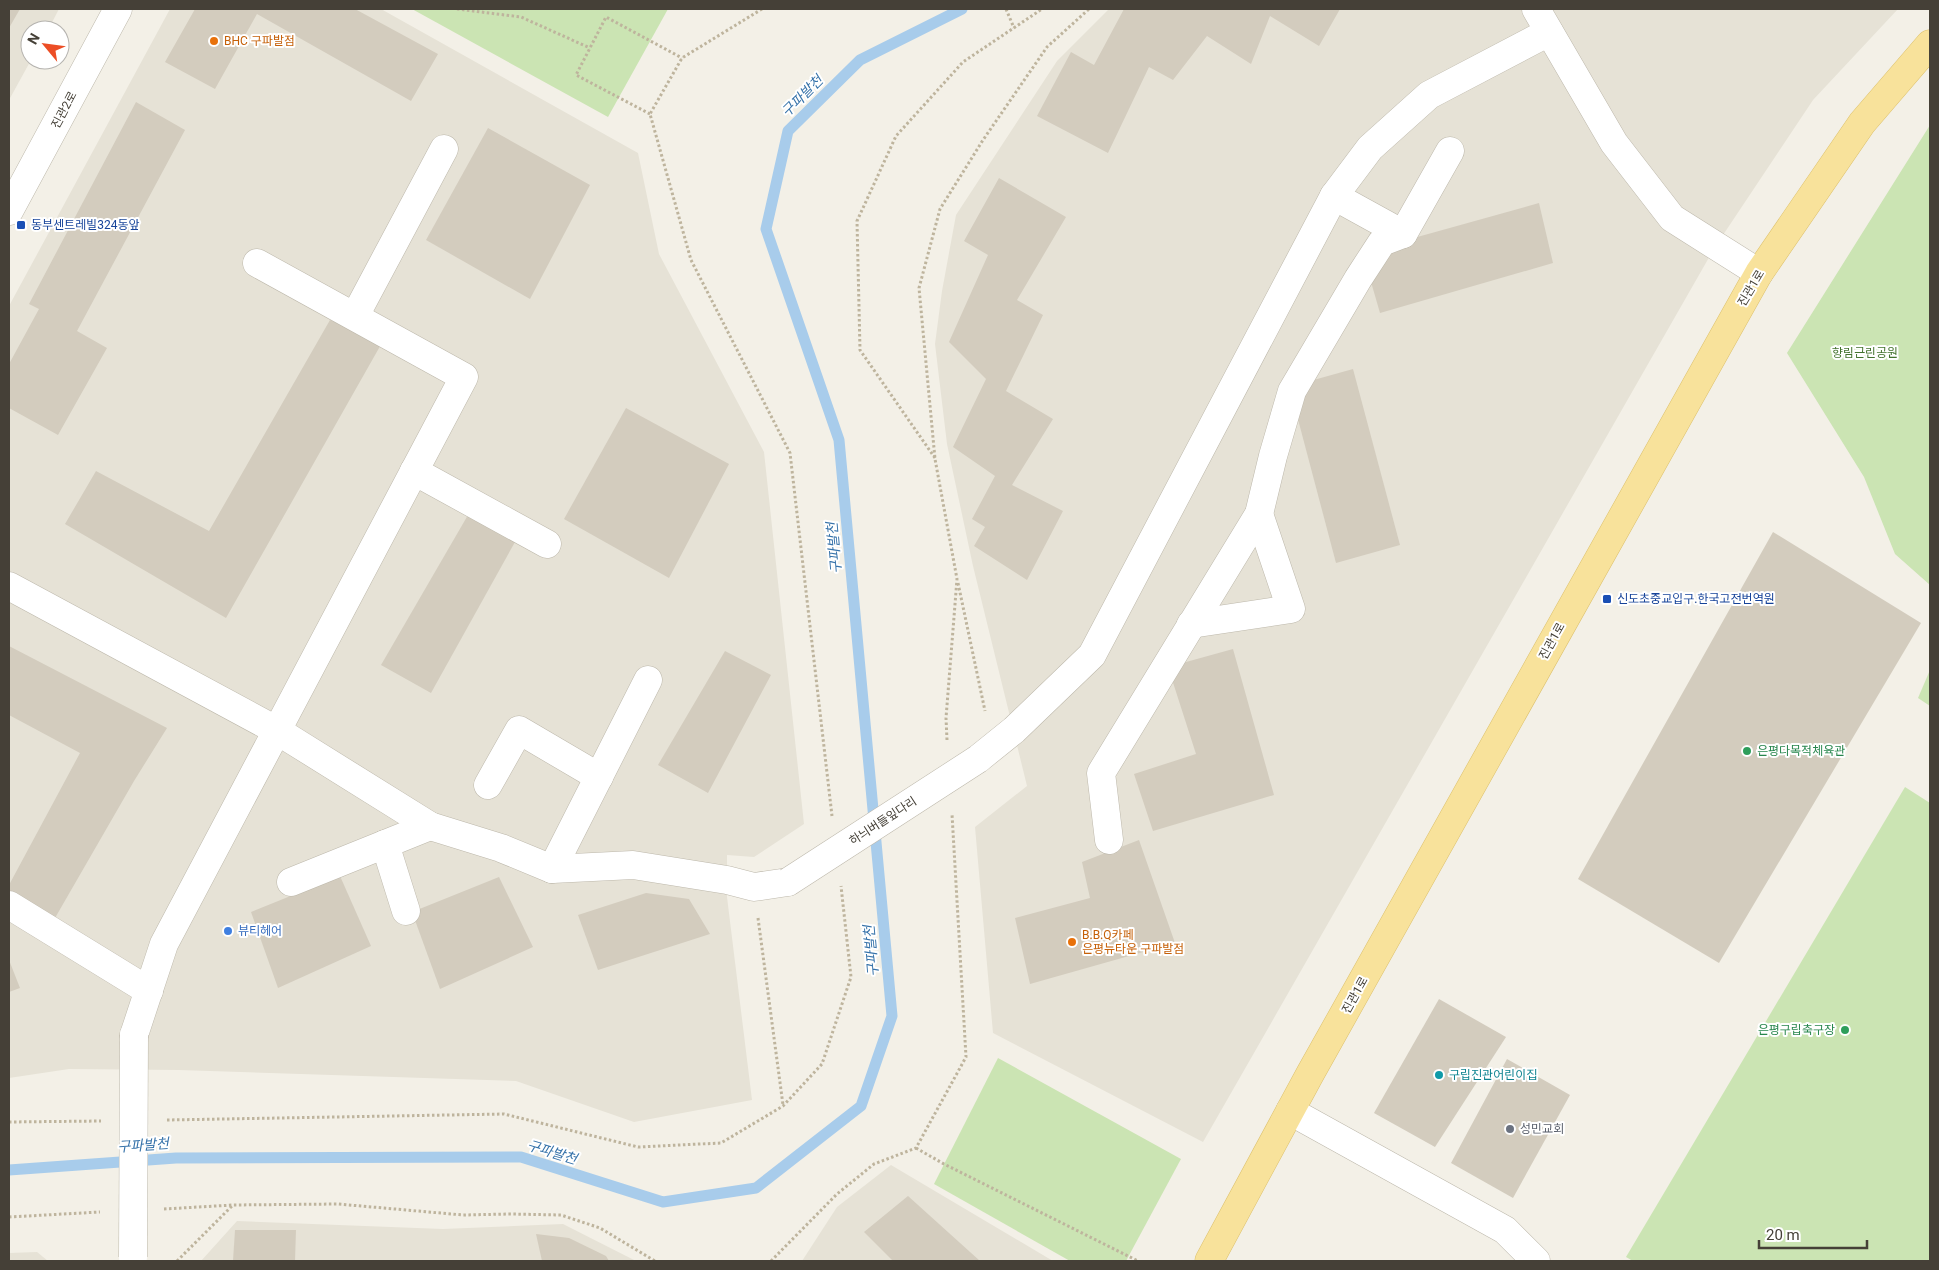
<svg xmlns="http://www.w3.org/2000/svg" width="1939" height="1270" font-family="Roboto,'Noto Sans KR',sans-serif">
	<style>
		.residential { fill: #e6e2d6 }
		.green { fill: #cbe4b3 }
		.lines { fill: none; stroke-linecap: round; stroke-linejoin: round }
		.stream { stroke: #a8cceb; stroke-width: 11 }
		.building { fill: #d3ccbe }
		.minor-casing { stroke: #bdb8ab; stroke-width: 29 }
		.major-casing { stroke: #dcc06c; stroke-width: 29 }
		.path { stroke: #beb49d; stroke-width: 3; stroke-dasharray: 2.5 2.5; stroke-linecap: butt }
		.minor { stroke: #fff; stroke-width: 28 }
		.major { stroke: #f8e29b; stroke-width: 28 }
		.minor-bridge-casing { stroke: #bdb8ab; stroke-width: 29; stroke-linecap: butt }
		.minor-bridge { stroke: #fff; stroke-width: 28 }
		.food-dot { fill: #e8710a; stroke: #fff; stroke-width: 2 }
		.transit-dot { fill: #1a4fb4; stroke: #fff; stroke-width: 2 }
		.leisure-dot { fill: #2e9e5b; stroke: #fff; stroke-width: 2 }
		.shop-dot { fill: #3f7fe0; stroke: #fff; stroke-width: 2 }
		.culture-dot { fill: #0f9aa8; stroke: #fff; stroke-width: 2 }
		.worship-dot { fill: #6b7280; stroke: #fff; stroke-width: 2 }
		.labels { text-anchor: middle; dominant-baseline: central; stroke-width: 4; stroke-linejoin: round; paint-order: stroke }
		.food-label { font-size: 12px; fill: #c56008; stroke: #fff; text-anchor: start }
		.street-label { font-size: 12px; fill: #454037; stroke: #fff }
		.transit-label { font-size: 12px; fill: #164399; stroke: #fff; text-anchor: start }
		.park-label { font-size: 12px; fill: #44732e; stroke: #fff }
		.leisure-label { font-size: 12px; fill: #27864d; stroke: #fff; text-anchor: start }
		.shop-label { font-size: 12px; fill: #366cbe; stroke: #fff; text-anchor: start }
		.culture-label { font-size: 12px; fill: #0d838f; stroke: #fff; text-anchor: start }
		.worship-label { font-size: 12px; fill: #5b616d; stroke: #fff; text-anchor: start }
		.water-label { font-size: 14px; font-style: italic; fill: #3773aa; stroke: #fff }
	</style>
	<rect width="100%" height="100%" fill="#f3f0e7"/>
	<g class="residential">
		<polygon points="9,9 59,9 48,30 30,30 31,60 9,100"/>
		<polygon points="170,9 381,9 638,153 659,254 764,452 804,824 754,857 727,855 727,897 752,1100 634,1122 516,1081 179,1070 69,1069 9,1078 9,306"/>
		<polygon points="1109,9 1898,9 1813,100 1715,247 1203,1142 993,1033 975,827 1027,786 973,566 947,444 935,344 942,291 956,215 1057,61"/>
		<polygon points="891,1165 1053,1261 802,1261 837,1207"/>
		<polygon points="237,1221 443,1229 563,1224 636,1261 201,1261"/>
		<polygon points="37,1252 48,1261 9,1261 9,1253"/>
	</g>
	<g class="green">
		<polygon points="412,9 668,9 608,117"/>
		<polygon points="1930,125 1930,585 1895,554 1864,477 1787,353"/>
		<polygon points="1930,670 1930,706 1918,698"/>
		<polygon points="1905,787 1930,803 1930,1261 1633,1261 1626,1257"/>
		<polygon points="998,1058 1181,1159 1126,1261 1070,1261 934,1184"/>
	</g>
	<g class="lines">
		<polyline class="stream" points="9,1170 176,1158 521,1157 663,1202 756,1188 861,1106 892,1016 839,440 766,229 788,131 860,60 962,9"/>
	</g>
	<g class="building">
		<polygon points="9,9 20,9 9,28"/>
		<polygon points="195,9 355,9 438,54 411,101 257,14 215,89 165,62"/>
		<polygon points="1124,9 1340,9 1319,46 1270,16 1251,64 1207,36 1173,80 1149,67 1108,153 1037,116 1071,52 1094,65"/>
		<polygon points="136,102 185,130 77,331 107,348 58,435 9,408 9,364 39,309 29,304"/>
		<polygon points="488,128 590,185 530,299 426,240"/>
		<polygon points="999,178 1066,217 1017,300 1043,315 1006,391 1053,419 1012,485 1063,511 1027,580 974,546 985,527 972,519 995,476 953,447 986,379 949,342 988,255 964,241"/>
		<polygon points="1539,203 1553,263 1380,313 1369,275 1385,246"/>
		<polygon points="330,320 383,341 226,618 65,524 96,471 209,531"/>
		<polygon points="1353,369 1400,545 1336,563 1295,408 1310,381"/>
		<polygon points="626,408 729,464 669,578 564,519"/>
		<polygon points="468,515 515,542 431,693 381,665"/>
		<polygon points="1773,532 1921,623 1719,963 1578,879"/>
		<polygon points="9,646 167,728 134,781 55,918 9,890 9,885 80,753 9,715"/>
		<polygon points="1233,649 1274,795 1153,831 1134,774 1196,754 1168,667"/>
		<polygon points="725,651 771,675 708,793 658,765"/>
		<polygon points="1139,840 1175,943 1030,984 1015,918 1090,898 1082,862"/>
		<polygon points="340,876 371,946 278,988 251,912"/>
		<polygon points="499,877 533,947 440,989 412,912"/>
		<polygon points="646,893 689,899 710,934 598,970 578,915"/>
		<polygon points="9,960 20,988 9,992"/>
		<polygon points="1439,999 1506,1037 1435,1147 1374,1113"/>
		<polygon points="1507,1059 1570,1095 1513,1198 1451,1163"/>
		<polygon points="908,1196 980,1261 893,1261 864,1232"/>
		<polygon points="235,1230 296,1230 295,1261 233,1261"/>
		<polygon points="536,1234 569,1238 606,1256 609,1261 542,1261"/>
	</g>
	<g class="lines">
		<defs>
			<g id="minor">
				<polyline points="1536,9 1614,143 1672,218 1759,273"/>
				<polyline points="1334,196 1403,234"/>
				<polyline points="9,211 118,9"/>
				<polyline points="355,316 444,149"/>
				<polyline points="414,471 547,544"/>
				<polyline points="9,586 276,730 430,826 501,848 552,869 633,865 727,880 754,887 788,882"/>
				<polyline points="1191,624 1291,609 1259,514"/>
				<polyline points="978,759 1014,730 1092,655 1334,196 1370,148 1429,95 1549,32"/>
				<polyline points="488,785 519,730 599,777"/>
				<polyline points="1109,840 1101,773 1259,514 1273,456 1292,391 1358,279 1382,242 1403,234 1450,151"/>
				<polyline points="385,844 406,911"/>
				<polyline points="552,869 648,680"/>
				<polyline points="291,882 430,826"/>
				<polyline points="9,905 149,991"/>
				<polyline points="134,1035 164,944 464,377 257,263"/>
				<polyline points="1290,1111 1505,1230 1536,1261"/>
			</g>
			<polyline id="major" points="1209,1261 1310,1074 1759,273 1862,123 1930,44"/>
		</defs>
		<use href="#minor" class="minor-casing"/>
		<use href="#major" class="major-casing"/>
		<g class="path">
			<polyline points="457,9 521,17 590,48"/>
			<polyline points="762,9 682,58 650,114 691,260 790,453 832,816"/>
			<polyline points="1006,9 1014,28"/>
			<polyline points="650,114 576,75 606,17 682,58"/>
			<polyline points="935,458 860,350 857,221 896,136 963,62 1042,9"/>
			<polyline points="958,583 985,711"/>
			<polyline points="947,740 946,718 957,579 935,459 919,288 940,209 983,140 1047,47 1089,9"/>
			<polyline points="758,918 783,1105"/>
			<polyline points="167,1120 504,1114 638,1147 721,1143 783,1106 822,1064 851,977 841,886"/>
			<polyline points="9,1122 101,1121"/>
			<polyline points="916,1148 944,1164 1138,1261"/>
			<polyline points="164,1209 233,1205 338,1204 463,1215 510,1214 561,1215 600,1228 655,1261"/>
			<polyline points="9,1217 100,1212"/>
			<polyline points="177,1261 233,1205"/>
			<polyline points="771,1261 837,1194 874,1164 916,1148 966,1057 952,814"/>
		</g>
		<use href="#minor" class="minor"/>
		<use href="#major" class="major"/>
		<defs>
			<g id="minor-bridge">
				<polyline points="788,882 978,759"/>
				<polyline points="133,1257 134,1035"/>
			</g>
		</defs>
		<use href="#minor-bridge" class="minor-bridge-casing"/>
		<use href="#minor-bridge" class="minor-bridge"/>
	</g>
	<g class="food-dot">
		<circle cx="214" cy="41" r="5"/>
		<circle cx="1072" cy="942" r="5"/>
	</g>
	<g class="transit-dot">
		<rect x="16" y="220" width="10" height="10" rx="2.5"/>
		<rect x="1602" y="594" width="10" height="10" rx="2.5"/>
	</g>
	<g class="leisure-dot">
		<circle cx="1747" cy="751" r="5"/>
		<circle cx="1845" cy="1030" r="5"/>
	</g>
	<circle class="shop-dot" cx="228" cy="931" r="5"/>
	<circle class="culture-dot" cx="1439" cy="1075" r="5"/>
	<circle class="worship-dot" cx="1510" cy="1129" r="5"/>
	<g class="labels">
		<g class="food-label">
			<text x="224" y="41">BHC 구파발점</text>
			<text x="1082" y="935">B.B.Q카페<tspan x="1082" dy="14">은평뉴타운 구파발점</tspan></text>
		</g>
		<g class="street-label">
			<text transform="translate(64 110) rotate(-62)">진관2로</text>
			<text transform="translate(1751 288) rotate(-59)">진관1로</text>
			<text transform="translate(1552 641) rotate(-61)">진관1로</text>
			<text transform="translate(883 821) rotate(-33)">하늬버들잎다리</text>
			<text transform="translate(1355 995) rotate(-61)">진관1로</text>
		</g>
		<g class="transit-label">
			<text x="31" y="225">동부센트레빌324동앞</text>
			<text x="1617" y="599">신도초중교입구.한국고전번역원</text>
		</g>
		<g class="park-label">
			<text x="1865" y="353">향림근린공원</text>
		</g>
		<g class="leisure-label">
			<text x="1757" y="751">은평다목적체육관</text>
			<text x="1835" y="1030" text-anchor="end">은평구립축구장</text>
		</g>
		<g class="shop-label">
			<text x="238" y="931">뷰티헤어</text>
		</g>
		<g class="culture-label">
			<text x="1449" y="1075">구립진관어린이집</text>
		</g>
		<g class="worship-label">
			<text x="1520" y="1129">성민교회</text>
		</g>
		<g class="water-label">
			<text transform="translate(802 96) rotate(-45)">구파발천</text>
			<text transform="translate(834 548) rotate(-95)">구파발천</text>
			<text transform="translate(871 951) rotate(-95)">구파발천</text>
			<text transform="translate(143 1145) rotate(-4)">구파발천</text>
			<text transform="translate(552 1152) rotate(17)">구파발천</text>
		</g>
	</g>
	<rect width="1939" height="1270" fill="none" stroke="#454037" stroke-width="20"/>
	<g transform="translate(45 45) rotate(299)"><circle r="24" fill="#ffffff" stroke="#b5b3af"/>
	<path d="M0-4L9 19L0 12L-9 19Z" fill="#ec4e25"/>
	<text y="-8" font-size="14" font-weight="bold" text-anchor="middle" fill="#454037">N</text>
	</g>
	<path d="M1759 1240v8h108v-8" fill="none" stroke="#454037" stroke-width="2.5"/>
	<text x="1766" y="1240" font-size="15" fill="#454037" stroke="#ffffff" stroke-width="4" paint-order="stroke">20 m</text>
</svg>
